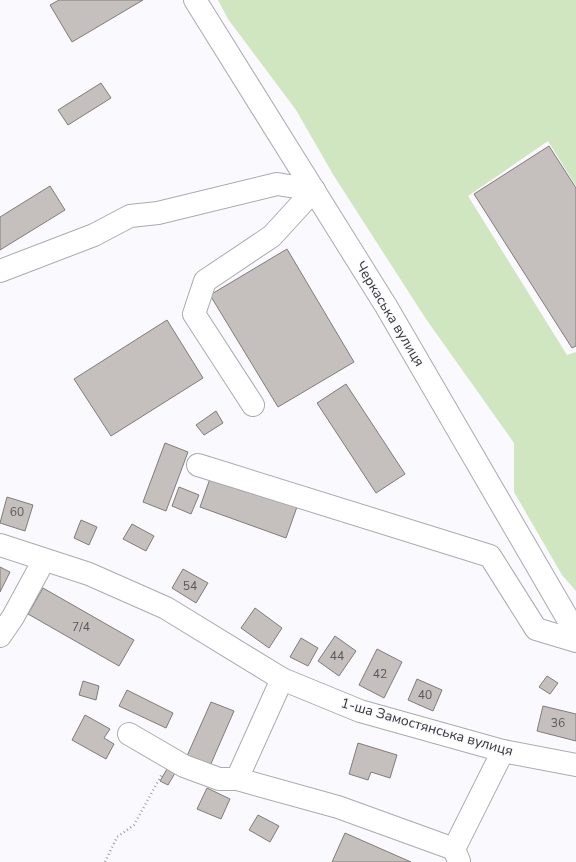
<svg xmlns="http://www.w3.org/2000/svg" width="576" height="862" font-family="'Nunito Sans',sans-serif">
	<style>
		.green { fill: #cfe6c0 }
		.building { fill: #c5c0bd; stroke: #817c7a }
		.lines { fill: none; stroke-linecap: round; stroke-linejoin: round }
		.minor-casing { stroke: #abaaaf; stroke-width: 24 }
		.path { stroke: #9e9da1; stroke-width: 2.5; stroke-dasharray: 1 3; stroke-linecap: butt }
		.minor { stroke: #fff; stroke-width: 22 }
		.labels { text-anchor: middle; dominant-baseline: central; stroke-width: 3; stroke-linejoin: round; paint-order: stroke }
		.number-label { font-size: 12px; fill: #5a5859 }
		.street-label { font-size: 14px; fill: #363638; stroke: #faf9fe }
	</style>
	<rect width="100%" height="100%" fill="#faf9fe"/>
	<polygon class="green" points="218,0 576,0 576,186 548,141 468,196 567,355 576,352 576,591 562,575 514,492 514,443 426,319 334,176 296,110 228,19"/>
	<g class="building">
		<polygon points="59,0 143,0 72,42 50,5"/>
		<polygon points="101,83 111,98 68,125 58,110"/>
		<polygon points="549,146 576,188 576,346 572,348 474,194"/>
		<polygon points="50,186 65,210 0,250 0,217"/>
		<polygon points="287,249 354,362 278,407 210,295"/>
		<polygon points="167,320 203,378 111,436 74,379"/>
		<polygon points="346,384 405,474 376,493 317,403"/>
		<polygon points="216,411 223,423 204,435 196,425"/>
		<polygon points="165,443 188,452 166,511 143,502"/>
		<polygon points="212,473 298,504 286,538 200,507"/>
		<polygon points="179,487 199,495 191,514 172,506"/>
		<polygon points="7,497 33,505 25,531 0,523"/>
		<polygon points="81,520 97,527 89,545 74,538"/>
		<polygon points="132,524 154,536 146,551 123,539"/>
		<polygon points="0,567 10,572 0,592"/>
		<polygon points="183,569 208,583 196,603 172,588"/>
		<polygon points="43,588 134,640 119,666 28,614"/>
		<polygon points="255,608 282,628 269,648 241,628"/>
		<polygon points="335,636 356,651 339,676 318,661"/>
		<polygon points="301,638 318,648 308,666 290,657"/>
		<polygon points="377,649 402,662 384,698 359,685"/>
		<polygon points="547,676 558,683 550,694 539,687"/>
		<polygon points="417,679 442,690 433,711 408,700"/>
		<polygon points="83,681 99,686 96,700 79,695"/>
		<polygon points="127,690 173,713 166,728 119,706"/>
		<polygon points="211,702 234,711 210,766 187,756"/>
		<polygon points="543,706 576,714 576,741 537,731"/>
		<polygon points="85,715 110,729 104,738 114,744 106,759 72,740"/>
		<polygon points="358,743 397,755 390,778 371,772 368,780 349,774"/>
		<polygon points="167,769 175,773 168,785 160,781"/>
		<polygon points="207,788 230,799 221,819 197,809"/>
		<polygon points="258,815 279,826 270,842 249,830"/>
		<polygon points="345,833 411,862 332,862"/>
	</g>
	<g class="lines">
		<defs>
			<g id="minor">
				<polyline points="195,0 386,306 576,633"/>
				<polyline points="0,271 94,235 130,216 158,213 277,184 314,190"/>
				<polyline points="253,405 194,314 205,281 272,236 314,190"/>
				<polyline points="198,465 490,556 536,629 576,641"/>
				<polyline points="0,545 89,574 166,608 282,679 360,711 503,751 576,765"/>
				<polyline points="0,636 13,617 44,560"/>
				<polyline points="129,734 184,766 219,779 237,779 282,679"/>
				<polyline points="237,779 338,807 454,849"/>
				<polyline points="459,861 454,849 503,751"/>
			</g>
		</defs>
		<use href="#minor" class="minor-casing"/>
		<polyline class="path" points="105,862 117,837 134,825 162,774"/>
		<use href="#minor" class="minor"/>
	</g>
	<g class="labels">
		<g class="number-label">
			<text x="17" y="512">60</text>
			<text x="190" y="586">54</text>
			<text x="81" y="627">7/4</text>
			<text x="337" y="656">44</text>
			<text x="380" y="674">42</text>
			<text x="425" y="695">40</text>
			<text x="558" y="723">36</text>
		</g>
		<g class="street-label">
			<text transform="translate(390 314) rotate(59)">Черкаська вулиця</text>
			<text transform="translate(427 727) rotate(16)">1-ша Замостянська вулиця</text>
		</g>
	</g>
</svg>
